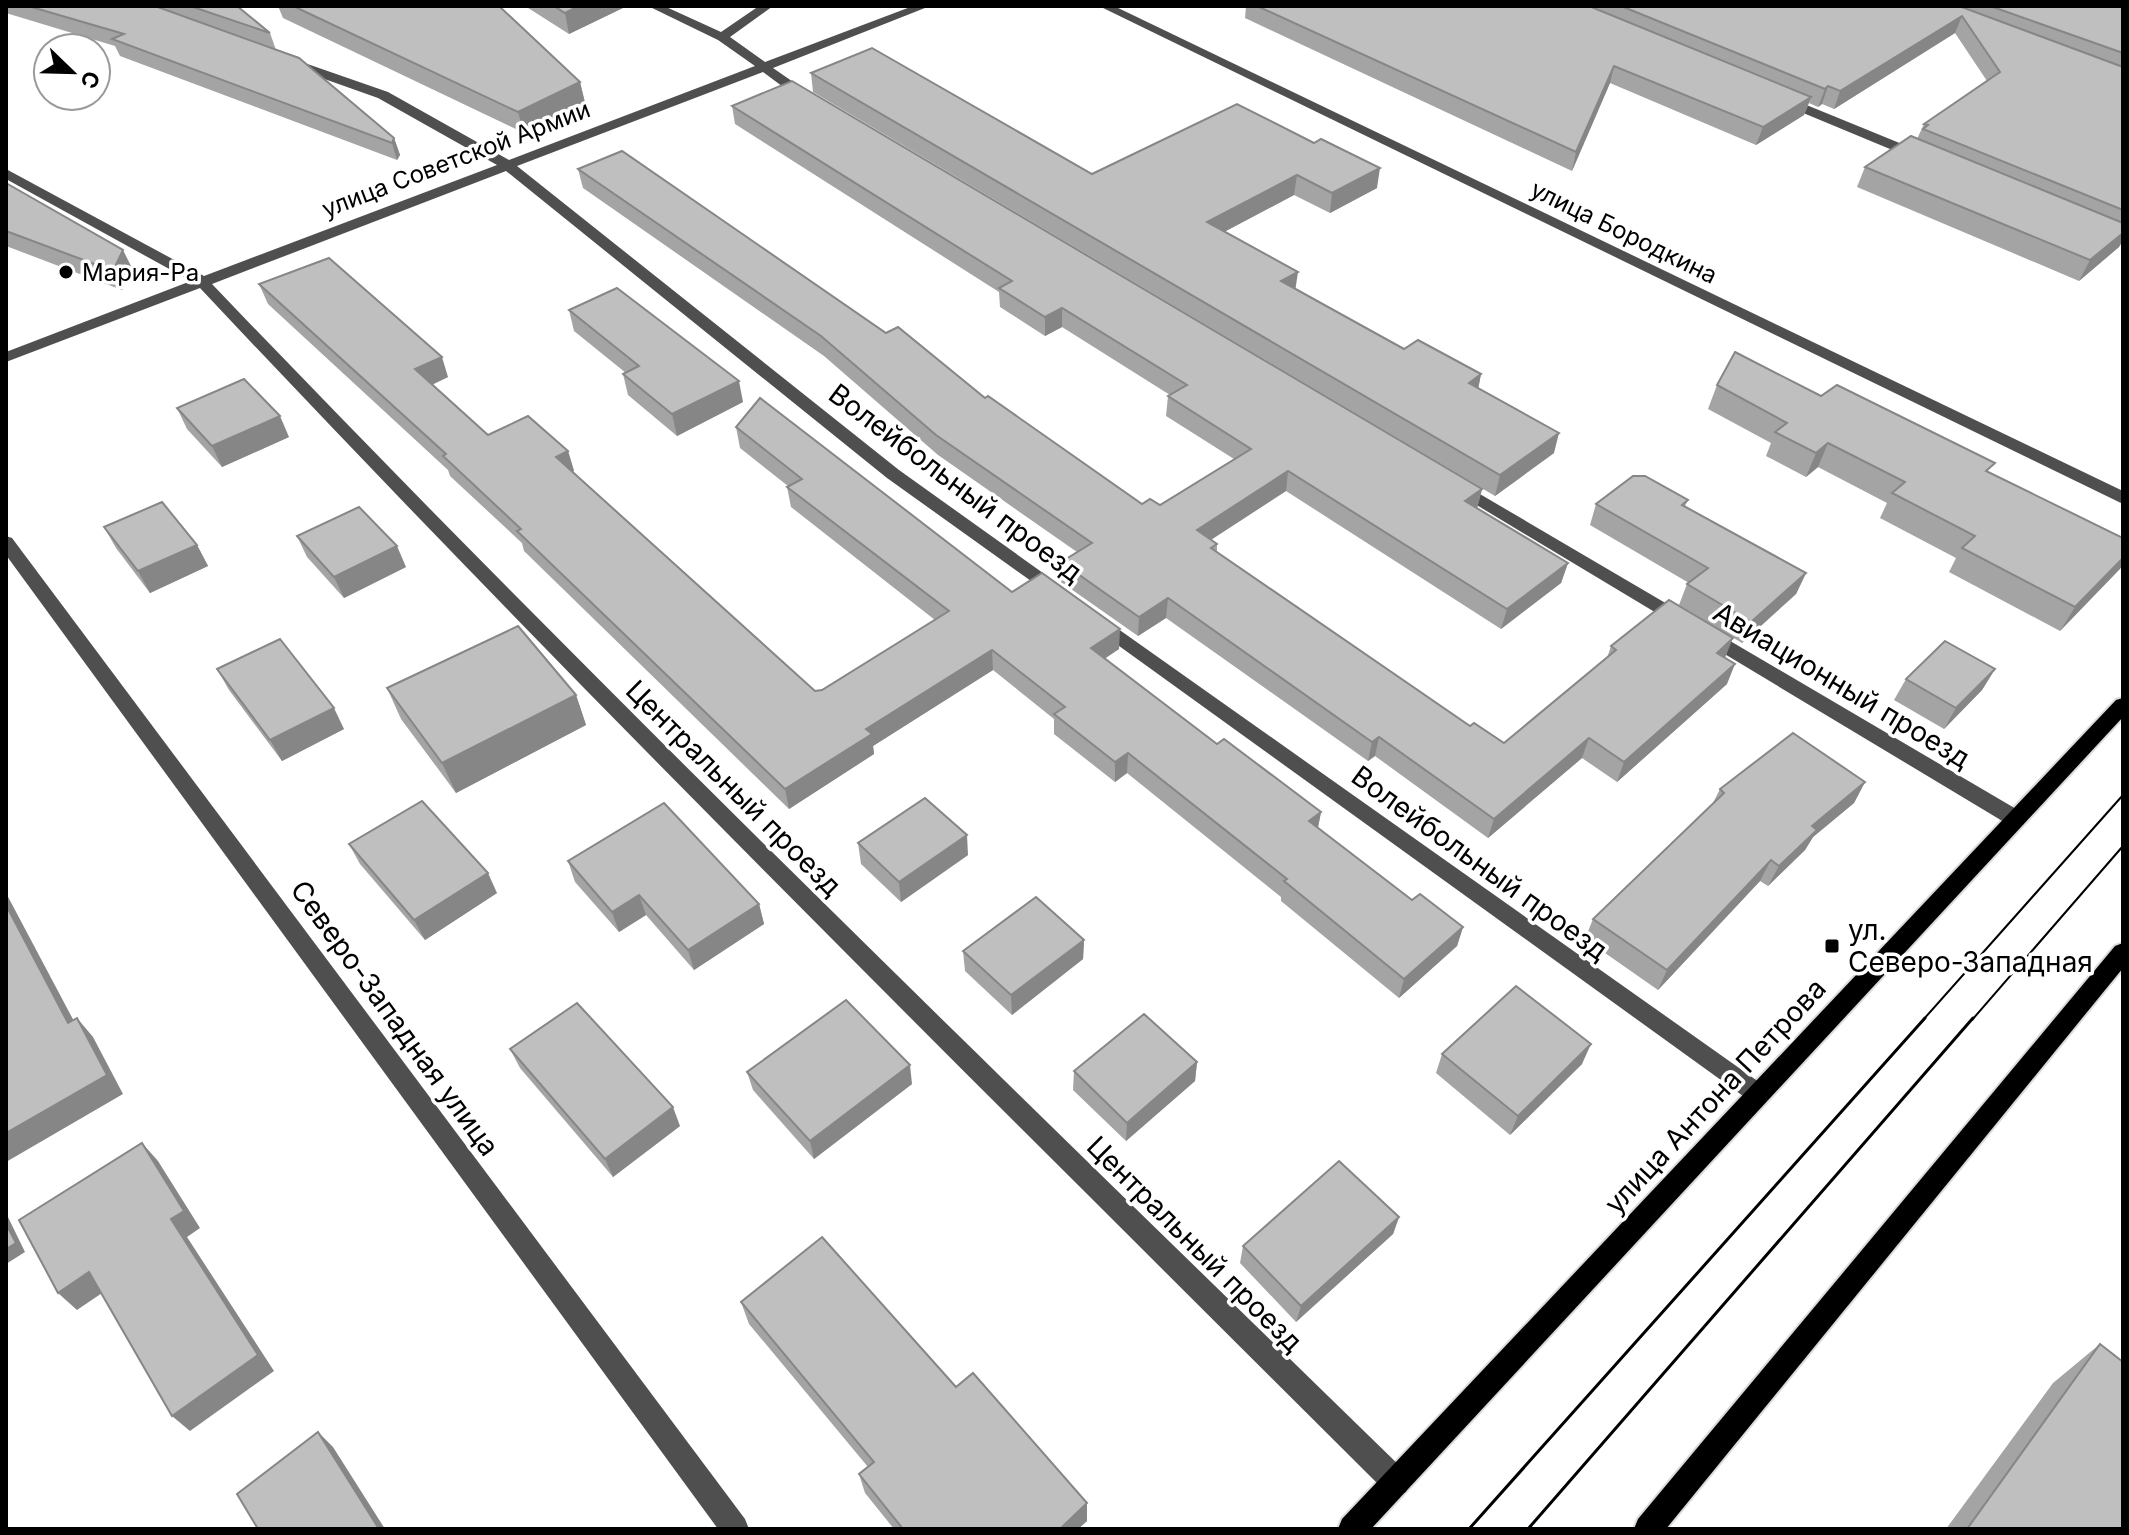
<svg xmlns="http://www.w3.org/2000/svg" width="2129" height="1535" font-family="Inter,sans-serif">
	<style>
		.lines { fill: none; stroke-linecap: round; stroke-linejoin: round }
		.major-casing { stroke: #dbdbdb; stroke-width: 4 }
		.minor { fill: #4f4f4f; fill-rule: evenodd }
		.major { fill: #000; fill-rule: evenodd }
		.tram-far1 { stroke: #000; stroke-width: 2 }
		.tram { stroke: #000; stroke-width: 3 }
		.wall { fill: #a4a4a4 }
		.shaded-wall { fill: #868686 }
		.building { fill: #bfbfbf; stroke: #868686; stroke-width: 2 }
		.poi-dot { fill: #000; stroke: #fff; stroke-width: 3 }
		.labels { text-anchor: middle; dominant-baseline: central; stroke-width: 7; stroke-linejoin: round; paint-order: stroke }
		.far-street-label { font-size: 24px; fill: #000; stroke: #fff }
		.far-poi-label { font-size: 24px; fill: #000; stroke: #fff; text-anchor: start }
		.street-label { font-size: 28px; fill: #000; stroke: #fff }
		.poi-label { font-size: 28px; fill: #000; stroke: #fff; text-anchor: start }
	</style>
	<rect width="100%" height="100%" fill="#fff"/>
	<g class="lines">
		<defs>
			<g id="major">
				<polygon points="2123,698 2123,717 1371,1529 1338,1529 1342,1519 2116,700"/>
				<polygon points="2123,943 2123,968 1666,1529 1634,1529 1638,1519 2115,946"/>
			</g>
		</defs>
		<use href="#major" class="major-casing"/>
		<g class="minor">
			<path d="M648,6h16l57,26 38,-26h14l-43,31 35,25 148,-56h17l-157,62 39,27v6h-10l-39,-29 -246,94 382,304 165,118 3,4 -3,4h-12l-165,-118 -381,-307 -294,113c388,406 792,796 1194,1188l4,10 -4,10 -10,4 -10,-4c-399,-398 -800,-793 -1186,-1204l-194,74v-10l185,-71 -185,-102v-10l198,107 293,-111 -119,-67 -93,-33v-6h8l95,33 121,68 246,-94 -37,-26z"/>
			<polygon points="1099,6 1114,6 2123,491 2123,504"/>
			<polygon points="1782,95 1924,153 1926,156 1914,159 1777,102 1776,99"/>
			<polygon points="1456,480 2023,813 2026,819 2023,825 2009,825 1450,489 1448,485"/>
			<polygon points="6,536 12,538 745,1519 749,1529 718,1529 6,555"/>
			<polygon points="1097,614 1766,1087 1770,1094 1766,1101 1758,1104 1750,1101 1090,625 1088,620"/>
		</g>
		<use href="#major" class="major"/>
		<g class="tram-far1">
			<polyline points="1923,1020 2123,795"/>
			<polyline points="1972,1020 2123,846"/>
		</g>
		<g class="tram">
			<polyline points="1469,1529 1925,1018"/>
			<polyline points="1528,1529 1973,1018"/>
		</g>
	</g>
	<g class="wall">
		<polygon points="6,6 237,6 270,33 276,50 394,138 400,155 397,160 120,56 115,46 6,13"/>
		<polygon points="278,6 499,6 580,82 585,103 524,133 283,18"/>
		<polygon points="525,6 627,6 569,34"/>
		<polygon points="1246,6 2123,6 2123,240 2119,247 2079,281 1857,187 1865,167 1917,139 1924,124 1987,81 1955,33 1834,109 1822,104 1818,107 1809,103 1804,115 1756,145 1610,83 1572,171 1245,18"/>
		<polygon points="811,73 1092,174 1237,104 1377,188 1330,213 1294,195 1224,232 1295,289 1404,349 1481,374 1478,388 1554,453 1495,496 813,92"/>
		<polygon points="732,106 1482,489 1477,508 1568,563 1561,583 1501,629 1286,491 1211,540 1217,544 1217,552 1470,726 1504,743 1607,658 1611,646 1725,658 1727,684 1617,782 1582,758 1488,838 1375,756 1368,761 1166,618 1138,636 1061,582 1061,562 1077,552 938,455 824,356 583,188 578,169 886,333 985,398 1142,504 1160,505 1234,459 1166,416 1168,396 1170,395 1062,327 1045,336 1000,307 999,292 735,124"/>
		<polygon points="6,183 132,268 122,290 6,246"/>
		<polygon points="259,284 448,377 432,385 488,435 568,451 574,471 572,472 815,691 822,690 935,620 791,507 787,487 788,486 740,448 736,427 1012,592 1119,649 1105,658 1217,744 1321,812 1318,828 1412,900 1463,927 1457,946 1399,998 1281,901 1281,897 1127,773 1115,782 1054,734 1054,719 993,670 873,746 874,754 789,809 524,551 522,543 450,476 448,470 268,304"/>
		<polygon points="569,310 743,402 677,436 628,395 623,374 626,373 574,331"/>
		<polygon points="1717,385 1821,396 1990,473 2123,538 2123,565 2060,631 1949,572 1956,558 1880,518 1887,503 1818,467 1806,477 1766,456 1771,443 1708,409"/>
		<polygon points="177,408 289,437 222,467 187,429"/>
		<polygon points="1688,500 1685,506 1806,573 1796,594 1742,643 1679,605 1687,584 1689,583 1590,525 1596,504"/>
		<polygon points="104,527 197,545 208,566 150,593 116,548"/>
		<polygon points="297,536 406,567 344,598 307,557"/>
		<polygon points="217,669 344,729 282,761 229,690"/>
		<polygon points="1995,669 1982,690 1944,729 1894,700 1906,679"/>
		<polygon points="387,688 576,695 586,725 456,793 401,719"/>
		<polygon points="1865,782 1854,803 1813,837 1805,850 1768,886 1760,881 1658,990 1585,939 1593,919 1712,805 1720,789"/>
		<polygon points="858,843 968,855 901,902 861,864"/>
		<polygon points="349,844 497,893 425,940 360,864"/>
		<polygon points="568,861 759,904 764,924 694,970 646,915 619,932 575,882"/>
		<polygon points="1084,940 1083,959 1012,1015 965,971 963,951"/>
		<polygon points="510,1049 680,1126 613,1177 520,1068"/>
		<polygon points="1442,1054 1582,1064 1510,1135 1436,1073"/>
		<polygon points="1197,1062 1195,1081 1126,1141 1073,1090 1074,1071"/>
		<polygon points="747,1072 912,1084 814,1159 753,1090"/>
		<polygon points="1399,1217 1393,1234 1296,1322 1240,1263 1243,1246"/>
		<polygon points="741,1302 956,1387 1087,1503 1087,1521 1078,1529 894,1529 865,1493 859,1474 868,1467 749,1324"/>
		<polygon points="2100,1344 2123,1529 1946,1529 2053,1383"/>
	</g>
	<g class="shaded-wall">
		<polygon points="579,6 627,6 569,34 565,13"/>
		<polygon points="1962,16 1955,33 1834,109 1840,91"/>
		<polygon points="1614,66 1610,83 1572,171 1576,152"/>
		<polygon points="580,82 585,103 524,133 518,112"/>
		<polygon points="1828,86 1822,104 1818,107 1825,89"/>
		<polygon points="1811,97 1804,115 1756,145 1763,127"/>
		<polygon points="394,138 400,155 397,160 392,143"/>
		<polygon points="1380,168 1377,188 1330,213 1332,193"/>
		<polygon points="1297,175 1294,195 1205,242 1207,222"/>
		<polygon points="2123,233 2123,240 2119,247 2079,281 2090,260"/>
		<polygon points="123,250 132,268 122,290 113,271"/>
		<polygon points="1298,272 1295,292 1281,281"/>
		<polygon points="1062,308 1062,327 1045,336 1045,317"/>
		<polygon points="442,357 448,377 422,389 415,369"/>
		<polygon points="1481,374 1477,395 1469,383"/>
		<polygon points="739,381 743,402 677,436 672,414"/>
		<polygon points="280,416 289,437 222,467 212,446"/>
		<polygon points="1559,433 1554,453 1495,496 1500,475"/>
		<polygon points="1828,443 1818,467 1806,477 1816,453"/>
		<polygon points="568,451 574,471 562,477 556,457"/>
		<polygon points="1288,471 1286,491 1195,550 1197,530"/>
		<polygon points="1482,489 1477,509 1465,501"/>
		<polygon points="197,545 208,566 150,593 138,571"/>
		<polygon points="397,546 406,567 344,598 334,577"/>
		<polygon points="2123,558 2123,565 2120,569 2060,631 2075,607"/>
		<polygon points="1568,563 1561,583 1501,629 1507,609"/>
		<polygon points="1806,573 1796,594 1742,643 1751,622"/>
		<polygon points="1168,598 1166,618 1138,636 1139,617"/>
		<polygon points="1120,629 1119,649 1091,668 1091,648"/>
		<polygon points="1733,638 1725,658 1717,653"/>
		<polygon points="992,650 993,670 873,746 874,754 789,809 785,789 866,729"/>
		<polygon points="1735,664 1727,684 1617,782 1624,762"/>
		<polygon points="1995,669 1982,690 1944,729 1956,708"/>
		<polygon points="576,695 586,725 456,793 442,763"/>
		<polygon points="334,708 344,729 282,761 270,740"/>
		<polygon points="1379,737 1375,756 1368,761 1372,742"/>
		<polygon points="1589,738 1582,758 1488,838 1494,819"/>
		<polygon points="1128,753 1127,773 1115,782 1115,762"/>
		<polygon points="1865,782 1854,803 1813,837 1805,850 1768,886 1779,866 1812,826"/>
		<polygon points="1321,812 1317,832 1309,821"/>
		<polygon points="967,835 968,855 901,902 899,882"/>
		<polygon points="1771,860 1760,881 1658,990 1667,970"/>
		<polygon points="488,873 497,893 425,940 414,920"/>
		<polygon points="6,893 85,1042 68,1023 6,905"/>
		<polygon points="639,895 646,915 619,932 612,912"/>
		<polygon points="759,904 764,924 694,970 688,950"/>
		<polygon points="1463,927 1457,946 1399,998 1404,979"/>
		<polygon points="1084,940 1083,959 1012,1015 1011,995"/>
		<polygon points="77,1018 93,1037 123,1094 6,1162 6,1133"/>
		<polygon points="1591,1044 1582,1064 1510,1135 1518,1116"/>
		<polygon points="1197,1062 1195,1081 1126,1141 1127,1123"/>
		<polygon points="910,1065 912,1084 814,1159 810,1141"/>
		<polygon points="673,1107 680,1126 613,1177 605,1159"/>
		<polygon points="142,1143 158,1161 200,1228 187,1237 274,1371 190,1431 172,1416 171,1219"/>
		<polygon points="6,1213 25,1252 6,1264"/>
		<polygon points="1399,1217 1393,1234 1296,1322 1301,1306"/>
		<polygon points="89,1272 108,1289 77,1310 58,1293"/>
		<polygon points="318,1432 333,1447 385,1529 379,1529"/>
		<polygon points="1087,1503 1087,1521 1078,1529 1060,1529"/>
	</g>
	<g class="building">
		<polygon points="28,6 155,6 299,58 394,138 392,143 112,39 124,34"/>
		<polygon points="190,6 237,6 270,33"/>
		<polygon points="293,6 499,6 580,82 518,112"/>
		<polygon points="554,6 579,6 565,13"/>
		<polygon points="1257,6 1589,6 1811,97 1763,127 1614,66 1576,152"/>
		<polygon points="1621,6 1959,6 2123,67 2123,210 1923,129 1928,125 1924,124 2000,72 1962,16 1840,91 1828,86 1825,89"/>
		<polygon points="1990,6 2123,6 2123,53"/>
		<polygon points="872,48 1092,174 1237,104 1314,143 1321,139 1380,168 1332,193 1297,175 1207,222 1298,272 1281,281 1404,349 1418,340 1481,374 1469,383 1559,433 1500,475 811,73"/>
		<polygon points="792,81 1482,489 1465,501 1568,563 1507,609 1288,471 1197,530 1217,544 1211,548 1470,726 1474,723 1504,743 1616,650 1611,646 1669,600 1733,638 1717,653 1735,664 1624,762 1589,738 1494,819 1379,737 1372,742 1168,598 1139,617 1061,562 1092,543 936,435 821,336 578,169 622,151 886,333 898,327 985,398 988,396 1142,504 1150,499 1160,505 1251,449 1168,396 1187,385 1062,308 1045,317 999,288 1012,281 732,106"/>
		<polygon points="1911,136 2123,223 2123,233 2090,260 1865,167"/>
		<polygon points="6,183 123,250 113,271 6,231"/>
		<polygon points="329,258 442,357 415,369 488,435 528,416 568,451 556,457 815,691 822,690 949,611 787,487 802,479 736,427 760,398 1012,592 1042,573 1120,629 1091,648 1217,744 1224,739 1321,812 1309,821 1412,900 1420,894 1463,927 1404,979 1284,881 1287,879 1128,753 1115,762 1054,714 1065,707 992,650 866,729 872,734 785,789 517,531 521,529 443,456 446,454 259,284"/>
		<polygon points="617,288 739,381 672,414 623,374 639,366 569,310"/>
		<polygon points="1735,352 1821,396 1837,385 1995,463 1986,471 2123,538 2123,558 2075,607 1962,548 1975,536 1892,493 1905,482 1828,443 1816,453 1775,432 1787,423 1717,385"/>
		<polygon points="244,379 280,416 212,446 177,408"/>
		<polygon points="1633,476 1645,476 1688,500 1682,505 1806,573 1751,622 1687,584 1708,568 1596,504"/>
		<polygon points="162,502 197,545 138,571 104,527"/>
		<polygon points="359,507 397,546 334,577 297,536"/>
		<polygon points="518,626 576,695 442,763 387,688"/>
		<polygon points="280,639 334,708 270,740 217,669"/>
		<polygon points="1945,641 1995,669 1956,708 1906,679"/>
		<polygon points="1793,733 1865,782 1812,826 1817,830 1779,866 1771,860 1667,970 1593,919 1724,793 1720,789"/>
		<polygon points="925,798 967,835 899,882 858,843"/>
		<polygon points="422,801 488,873 414,920 349,844"/>
		<polygon points="664,803 759,904 688,950 639,895 612,912 568,861"/>
		<polygon points="1036,897 1084,940 1011,995 963,951"/>
		<polygon points="6,905 68,1023 77,1018 107,1075 6,1133"/>
		<polygon points="1516,986 1591,1044 1518,1116 1442,1054"/>
		<polygon points="846,1000 910,1065 810,1141 747,1072"/>
		<polygon points="577,1003 673,1107 605,1159 510,1049"/>
		<polygon points="1144,1014 1197,1062 1127,1123 1074,1071"/>
		<polygon points="142,1143 184,1211 171,1219 258,1355 172,1416 89,1272 58,1293 19,1220"/>
		<polygon points="1339,1161 1399,1217 1301,1306 1243,1246"/>
		<polygon points="6,1224 16,1243 6,1249"/>
		<polygon points="822,1237 956,1387 973,1373 1087,1503 1060,1529 903,1529 859,1474 874,1462 741,1302"/>
		<polygon points="2100,1344 2123,1362 2123,1529 1967,1529"/>
		<polygon points="318,1432 379,1529 258,1529 237,1494"/>
	</g>
	<g class="poi-dot">
		<circle cx="66" cy="272" r="8"/>
		<rect x="1824" y="938" width="16" height="16" rx="4"/>
	</g>
	<g class="labels">
		<g class="far-street-label">
			<text transform="translate(456 159) rotate(-21)">улица Советской Армии</text>
			<text transform="translate(1624 232) rotate(26)">улица Бородкина</text>
		</g>
		<g class="far-poi-label">
			<text x="82" y="272">Мария-Ра</text>
		</g>
		<g class="street-label">
			<text transform="translate(956 483) rotate(37)">Волейбольный проезд</text>
			<text transform="translate(1842 685) rotate(31)">Авиационный проезд</text>
			<text transform="translate(734 788) rotate(45)">Центральный проезд</text>
			<text transform="translate(1480 863) rotate(36)">Волейбольный проезд</text>
			<text transform="translate(395 1018) rotate(54)">Северо-Западная улица</text>
			<text transform="translate(1715 1096) rotate(-47)">улица Антона Петрова</text>
			<text transform="translate(1195 1244) rotate(45)">Центральный проезд</text>
		</g>
		<g class="poi-label">
			<text x="1848" y="930">ул.<tspan x="1848" dy="32">Северо-Западная</tspan></text>
		</g>
	</g>
	<rect width="2129" height="1535" fill="none" stroke="#000000" stroke-width="16"/>
	<g transform="translate(72 72) rotate(113)"><circle r="38" fill="#ffffff" stroke="#999999" stroke-width="2"/>
	<path d="M0-6L14 30L0 20L-14 30Z" fill="#000000"/>
	<text y="-12" font-size="22" font-weight="bold" text-anchor="middle" fill="#000000">С</text>
	</g>
</svg>
